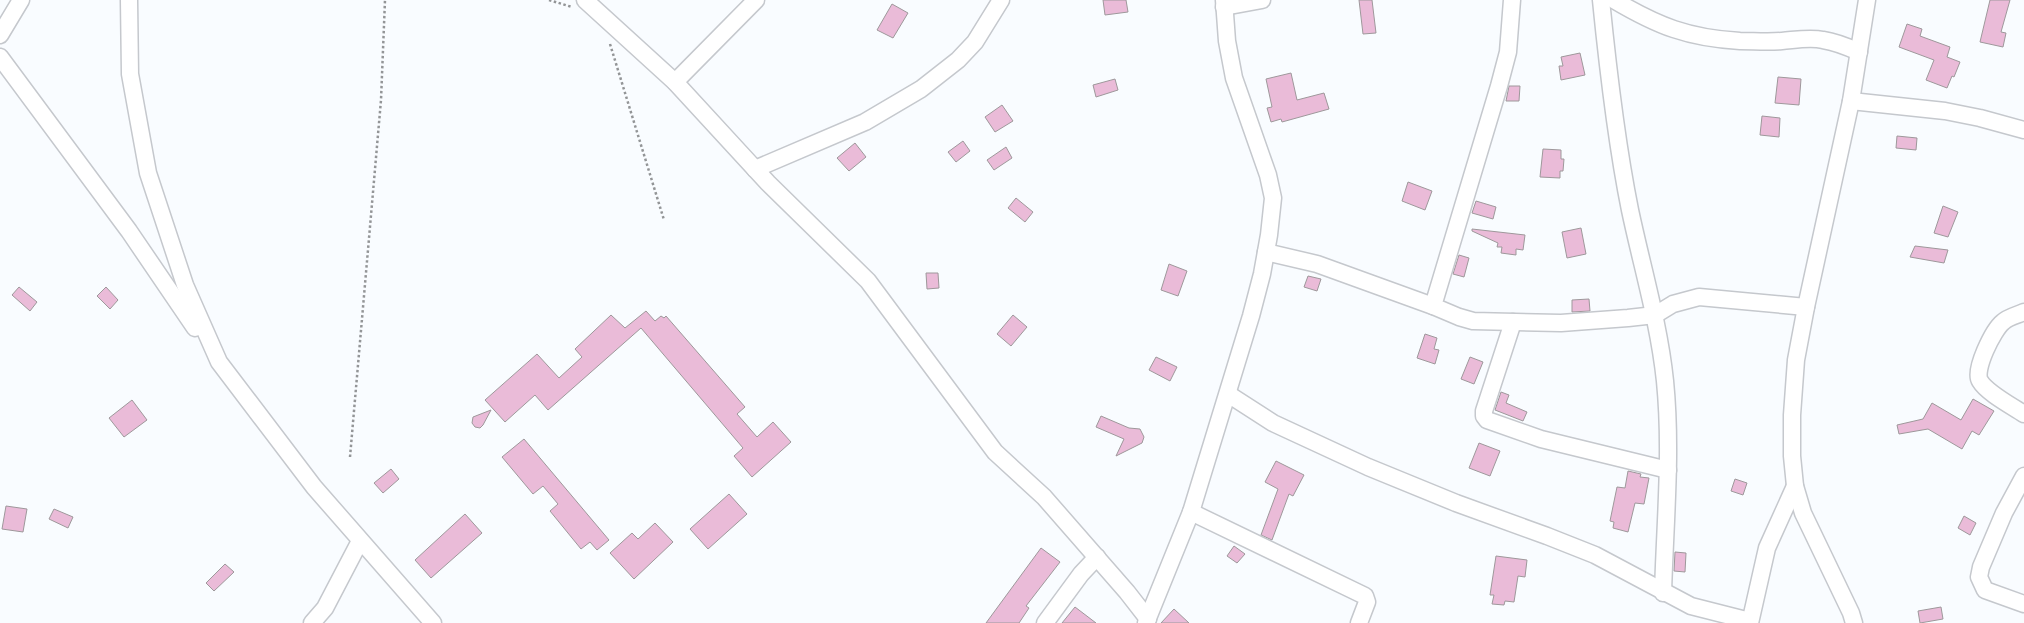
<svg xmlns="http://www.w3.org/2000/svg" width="2024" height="623" font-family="Cabin,sans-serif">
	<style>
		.building { fill: #eabbd8; stroke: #9e989b }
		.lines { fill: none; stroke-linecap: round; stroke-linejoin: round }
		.minor-casing { stroke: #c5c8cd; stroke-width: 19 }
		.path { stroke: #939597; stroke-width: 2.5; stroke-dasharray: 2.5 2.5; stroke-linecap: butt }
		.minor { stroke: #fff; stroke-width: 16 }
	</style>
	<rect width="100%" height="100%" fill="#f9fcff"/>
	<g class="building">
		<polygon points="1103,0 1126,0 1128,12 1105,15"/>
		<polygon points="1359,0 1372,0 1376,33 1363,34"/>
		<polygon points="1990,0 2010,0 2001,32 2006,33 2003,47 1980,42"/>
		<polygon points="892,4 908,13 893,38 877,30"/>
		<polygon points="1907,24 1922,29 1920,36 1950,47 1947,57 1960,62 1954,77 1952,76 1947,88 1926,80 1934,60 1899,47"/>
		<polygon points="1580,53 1585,75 1561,80 1559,66 1563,66 1561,57"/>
		<polygon points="1291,73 1297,100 1324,93 1329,109 1282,122 1281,119 1271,122 1267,108 1272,107 1266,79"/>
		<polygon points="1778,77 1801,79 1799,105 1775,103"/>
		<polygon points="1115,79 1118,90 1096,97 1093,85"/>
		<polygon points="1509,86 1520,86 1519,101 1506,101"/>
		<polygon points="1002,105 1013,121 995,132 985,117"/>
		<polygon points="1762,116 1780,118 1779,137 1760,135"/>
		<polygon points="1897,136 1917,138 1916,150 1896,148"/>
		<polygon points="963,141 970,151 956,162 948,152"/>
		<polygon points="855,143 866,157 849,171 837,158"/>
		<polygon points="1006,147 1012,158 994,170 987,160"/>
		<polygon points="1543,149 1561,150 1561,159 1564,159 1563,171 1560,171 1560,178 1540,177"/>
		<polygon points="1408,182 1432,191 1425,210 1402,201"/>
		<polygon points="1016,198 1033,212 1025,222 1008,208"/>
		<polygon points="1476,201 1496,207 1493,219 1472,213"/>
		<polygon points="1943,206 1958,212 1948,237 1934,233"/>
		<polygon points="1581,228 1586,254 1567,258 1562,232"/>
		<polygon points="1472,229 1525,235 1523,250 1516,249 1516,255 1501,253 1502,247 1497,247 1498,243 1472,231"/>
		<polygon points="1915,246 1948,250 1944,263 1910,257"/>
		<polygon points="1459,255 1469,258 1464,277 1453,274"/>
		<polygon points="1169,264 1187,271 1178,296 1161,290"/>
		<polygon points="926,273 938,273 939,288 927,289"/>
		<polygon points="1308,276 1321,279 1317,291 1304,287"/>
		<polygon points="19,287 37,302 30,311 12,295"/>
		<polygon points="106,287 118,300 110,309 97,296"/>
		<polygon points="1589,299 1590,311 1572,312 1572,300"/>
		<polygon points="646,311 655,321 661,316 664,318 666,316 745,407 737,414 757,437 773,422 791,442 752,477 734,456 743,448 641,328 548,410 535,395 505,422 485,400 537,354 559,378 582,357 575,349 611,315 625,328"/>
		<polygon points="1013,315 1027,327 1011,346 997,334"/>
		<polygon points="1425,334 1437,338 1434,349 1439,350 1435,364 1417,358"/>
		<polygon points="1156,357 1177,367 1170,381 1149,370"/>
		<polygon points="1470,357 1483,362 1474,384 1461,379"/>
		<polygon points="1501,392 1509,395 1506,403 1527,412 1523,421 1495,410"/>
		<polygon points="1973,399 1994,411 1979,435 1972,431 1962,449 1928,429 1899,434 1897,425 1923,419 1932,403 1961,420"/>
		<polygon points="132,400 147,420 124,437 109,418"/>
		<polygon points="491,410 483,425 480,428 475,427 472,423 473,417"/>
		<polygon points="1101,416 1129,428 1140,429 1144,437 1142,443 1116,456 1124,439 1096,427"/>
		<polygon points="524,439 609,540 597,550 590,542 581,549 550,511 558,504 543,486 533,494 502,457"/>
		<polygon points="1479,443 1500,451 1490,476 1469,468"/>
		<polygon points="1276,461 1304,475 1293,496 1289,494 1272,540 1261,535 1278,489 1265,482"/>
		<polygon points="391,469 399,479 383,493 374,483"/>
		<polygon points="1628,471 1641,474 1640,477 1649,478 1644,504 1635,503 1628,532 1613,528 1614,522 1610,521 1617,487 1625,488"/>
		<polygon points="1735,479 1747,483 1743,495 1731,491"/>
		<polygon points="729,494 747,514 708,549 690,529"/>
		<polygon points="6,506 27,509 23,532 2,529"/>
		<polygon points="54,509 73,517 68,528 49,519"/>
		<polygon points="465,514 482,533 431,578 415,560"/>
		<polygon points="1964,516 1976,523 1970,535 1958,528"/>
		<polygon points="655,523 673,542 634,579 610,553 632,533 638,539"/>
		<polygon points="1234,546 1245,554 1237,563 1227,556"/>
		<polygon points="1041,548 1060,562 1026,606 1029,608 1019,623 986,623"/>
		<polygon points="1675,552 1686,553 1685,572 1674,571"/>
		<polygon points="1496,556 1527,560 1525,577 1518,576 1514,602 1505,601 1504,605 1492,604 1494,595 1490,595"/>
		<polygon points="225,564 234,572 214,591 206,583"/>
		<polygon points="1075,607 1096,623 1062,623"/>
		<polygon points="1941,607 1943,619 1920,623 1918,611"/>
		<polygon points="1174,609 1189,623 1161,623"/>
	</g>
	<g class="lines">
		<defs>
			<g id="minor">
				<polyline points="129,0 130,74 148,173 185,285 219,362 314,487 433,623"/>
				<polyline points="585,0 675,82 768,183 868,281 995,452 1044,497 1127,592 1148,619"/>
				<polyline points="1512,0 1508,52 1499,86 1433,306 1459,317 1473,321 1561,323 1628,318 1655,315 1673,304 1699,297 1806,307"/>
				<path d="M1601,0c7,70 15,141 29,210 12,57 29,113 35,171 7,70 0,141 -2,212"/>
				<path d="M1614,0c44,26 74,38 126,41 13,0 28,1 42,0 13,-1 28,-4 41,-1 13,2 25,7 36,12"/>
				<polyline points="1224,7 1262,0"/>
				<polyline points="0,35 21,0"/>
				<polyline points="0,57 129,231 195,328"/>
				<polyline points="675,82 756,0"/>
				<polyline points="1851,101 1945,111 1980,118 2024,130"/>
				<polyline points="755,169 865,122 921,89 958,60 975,42 1001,0"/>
				<polyline points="1266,252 1317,264 1433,306"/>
				<path d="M2024,312c-6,3 -16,5 -21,10 -10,8 -30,49 -23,59 7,12 32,25 44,33"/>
				<polyline points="1513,322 1484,411 1484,416 1487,420 1541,439 1668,470"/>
				<polyline points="1228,394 1273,423 1368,467 1456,503 1547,536 1595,555 1691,606 1750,621"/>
				<polyline points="2024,476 2004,513 1981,567 1979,577 1985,590 2024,604"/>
				<polyline points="1191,512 1365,596 1367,602 1359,623"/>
				<polyline points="312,623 325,608 360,541"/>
				<polyline points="1045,623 1081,574 1097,557"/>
				<polyline points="1146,623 1191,512 1251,316 1262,274 1269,235 1273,198 1268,175 1234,78 1227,41 1224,0"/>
				<polyline points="1750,623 1767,548 1795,486"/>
				<polyline points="1854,623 1851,613 1803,513 1795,486 1792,456 1792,415 1796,360 1806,307 1851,101 1867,0"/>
			</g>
		</defs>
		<use href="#minor" class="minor-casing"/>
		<g class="path">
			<polyline points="549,0 572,7"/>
			<polyline points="610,44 664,220"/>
			<polyline points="350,457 381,100 385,0"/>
		</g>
		<use href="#minor" class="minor"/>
	</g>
</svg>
